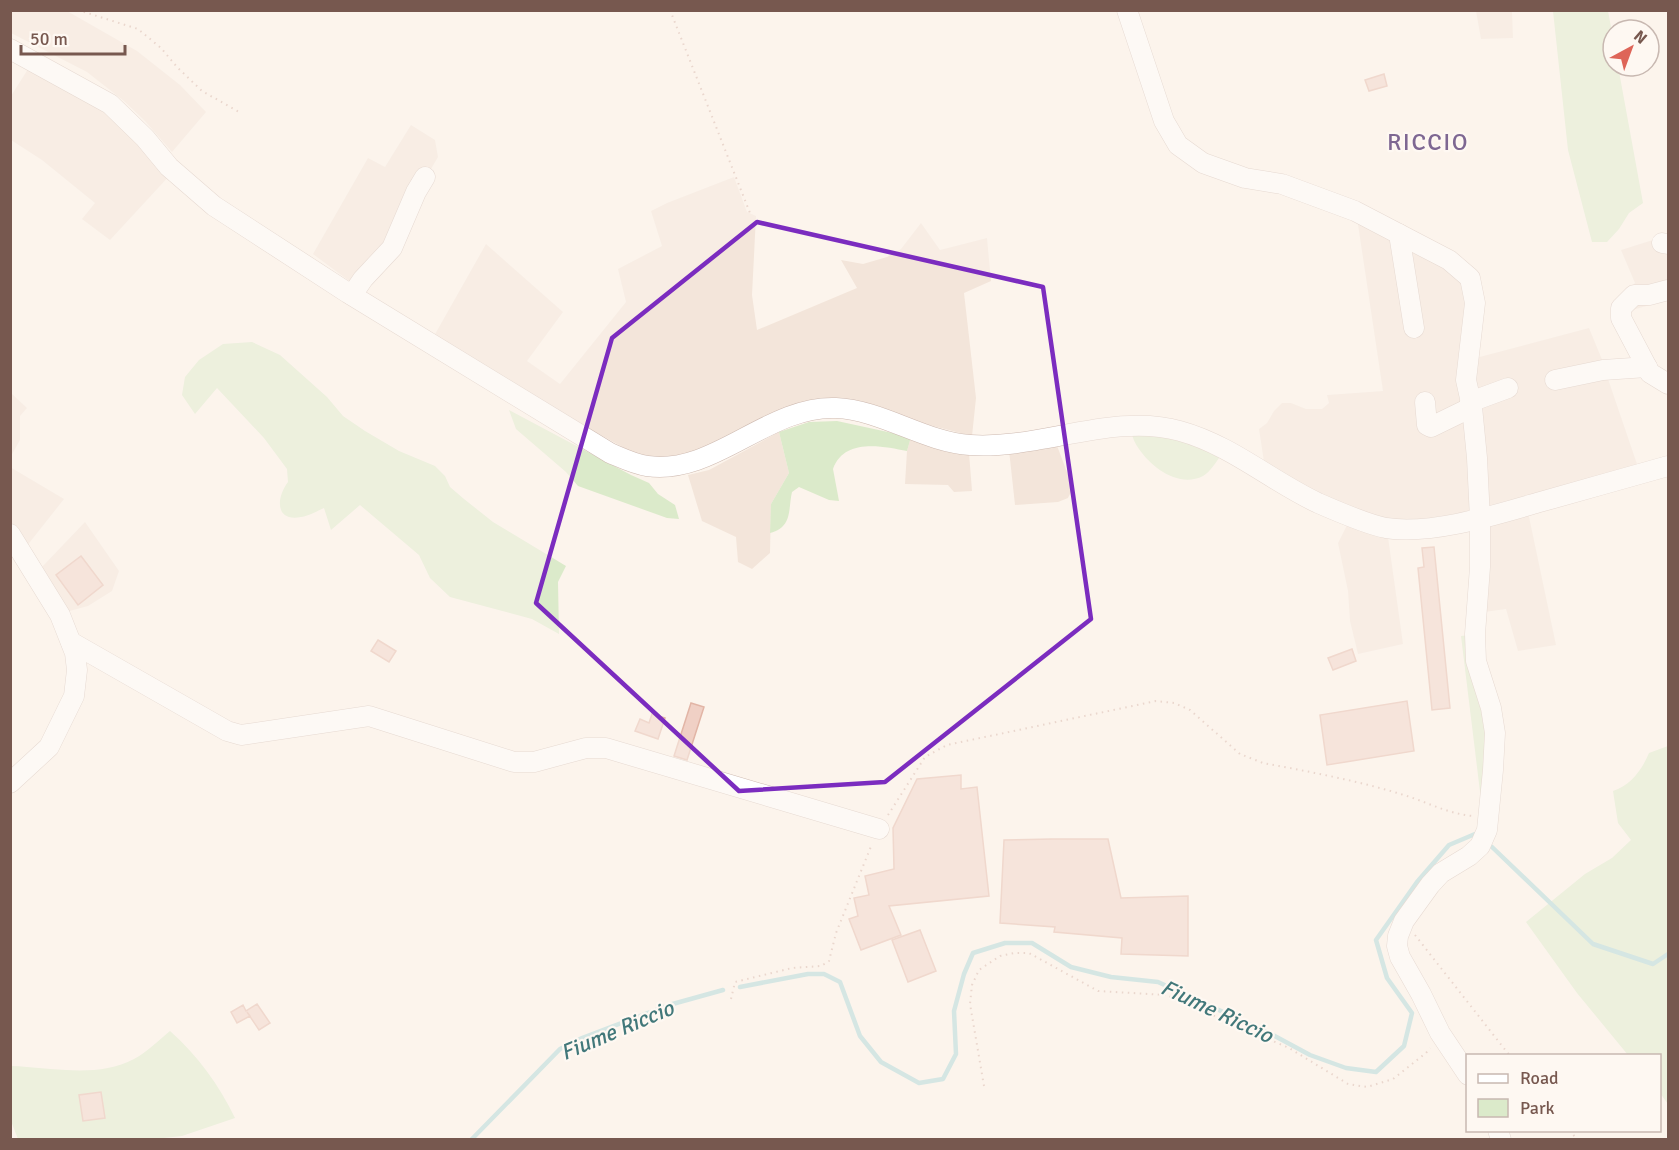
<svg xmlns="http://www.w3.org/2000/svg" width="1679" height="1150" font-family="Signika,sans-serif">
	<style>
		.residential { fill: #f3e5da }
		.green { fill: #dbeaca }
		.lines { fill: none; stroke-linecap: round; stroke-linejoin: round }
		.stream { stroke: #a7d5d7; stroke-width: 4.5 }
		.building { fill: #f0d0c5; stroke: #e2b5a6; stroke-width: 1.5 }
		.minor-casing { stroke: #cebab1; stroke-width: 21 }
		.path { stroke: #d6b3a7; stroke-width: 2; stroke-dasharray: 1.5 4.5; stroke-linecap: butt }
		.minor { stroke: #fff; stroke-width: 20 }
		.marked { fill: none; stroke: #7b2cbf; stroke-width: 4.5; stroke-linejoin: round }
		.labels { text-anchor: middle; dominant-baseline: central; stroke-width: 4.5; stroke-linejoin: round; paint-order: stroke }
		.water-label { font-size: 22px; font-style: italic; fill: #42787a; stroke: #fef8f2 }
		.quarter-label { font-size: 24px; letter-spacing: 1.5px; fill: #7e6792; stroke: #fef8f2 }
	</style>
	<rect width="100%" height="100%" fill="#fcf4ec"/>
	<g class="residential">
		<polygon points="10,11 67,11 137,51 180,85 206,112 172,152 145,121 124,101 87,72 11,33"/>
		<polygon points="1476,11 1512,11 1513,38 1481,39"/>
		<polygon points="30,66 106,105 171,174 110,240 82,219 95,203 42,160 11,140 11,96"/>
		<polygon points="411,125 435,140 438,157 360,289 313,254 368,158 385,167"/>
		<polygon points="734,177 747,212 756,216 752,295 757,330 857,288 841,260 863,264 887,257 901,249 921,223 940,250 987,238 991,281 964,293 976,398 972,436 856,406 809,403 764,417 716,442 678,458 657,458 637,455 559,412 434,336 486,244 563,312 527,361 560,384 626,302 618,269 662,246 651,211 667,203"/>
		<polygon points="1357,218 1465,277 1472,359 1589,328 1603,362 1632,358 1619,300 1635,283 1621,250 1656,239 1668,240 1668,300 1625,312 1639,373 1607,376 1637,464 1613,473 1460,513 1413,521 1382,519 1311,491 1264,462 1259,429 1267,423 1274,411 1282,403 1291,403 1306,409 1322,409 1329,403 1327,395 1383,391"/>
		<polygon points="11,393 27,408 20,416 20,440 11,456"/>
		<polygon points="779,432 789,473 771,504 770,553 752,569 738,562 736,537 702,521 688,475 709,470"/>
		<polygon points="911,437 969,453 972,491 954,492 948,485 905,484 907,451"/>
		<polygon points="1056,443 1073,488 1068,498 1058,502 1015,505 1009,450"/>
		<polygon points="10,467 64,499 26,547 42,567 85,522 119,571 112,591 88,606 66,612 11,542"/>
		<polygon points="1528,512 1556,645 1518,651 1506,609 1470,614 1468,585 1475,554 1476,527"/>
		<polygon points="1348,523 1388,537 1403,644 1358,654 1350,621 1348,591 1338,543"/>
	</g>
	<g class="green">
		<polygon points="1553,11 1608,11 1613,38 1613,66 1618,66 1643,203 1629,213 1619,229 1607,242 1592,242 1568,150"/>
		<path d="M252,342l28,13 47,42 16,19 22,15 34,20 36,15 10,10 5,11 14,12 29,23 73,44 -8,16 1,52 -27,-15 -82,-22 -20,-19 -11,-23 -59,-50 -29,25 -7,-22c-7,3 -15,8 -23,9 -26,5 -25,-19 -13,-35l-1,-13 -23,-31 -47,-50 -22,26 -13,-19 3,-18 14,-17 24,-16z"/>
		<polygon points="509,410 631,475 649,483 658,494 675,505 679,519 667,518 578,486 566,472 516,429"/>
		<path d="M837,421l74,16 -4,14c-25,-5 -63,-13 -74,18l6,32 -10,-1 -30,-13 -7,5c-4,17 1,35 -22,41l1,-29 18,-31 -10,-41 30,-10z"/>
		<path d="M1131,432l43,4 47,19c-4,6 -11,17 -18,21 -24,12 -51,-8 -64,-27 -4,-5 -6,-11 -8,-17z"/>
		<polygon points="1472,635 1494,729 1482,808 1461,636"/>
		<path d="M1668,746v358l-8,-11v-37l-32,-1 -51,-62 -51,-71 59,-48 27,-16 19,-18 -13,-17 -5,-32c17,-5 29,-21 36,-38z"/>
		<path d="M170,1031c28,25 49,54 65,87l-53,18 -37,4 -127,-1 -7,-18 -1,-55c40,1 87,13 124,-7 13,-7 25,-19 36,-28z"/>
	</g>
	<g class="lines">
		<g class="stream">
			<polyline points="1492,847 1593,944 1653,964 1668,954"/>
			<polyline points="740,987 808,974 824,974 840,982 860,1036 881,1062 919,1083 943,1079 956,1054 954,1011 964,974 973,953 1005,943 1032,943 1071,967 1111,977 1158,982 1271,1034 1310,1055 1346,1068 1376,1072 1404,1046 1412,1013 1387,978 1376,940 1417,882 1449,845 1475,834"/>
			<polyline points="471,1140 560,1049 582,1038 669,1005 723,990"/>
		</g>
	</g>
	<g class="building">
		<polygon points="1384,74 1387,86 1369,91 1365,80"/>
		<polygon points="1434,547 1450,708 1432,710 1418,568 1424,567 1422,548"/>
		<polygon points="81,556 103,585 78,605 56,575"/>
		<polygon points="378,640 396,651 389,662 371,651"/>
		<polygon points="1352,649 1356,661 1333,670 1328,658"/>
		<polygon points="1407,701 1414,751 1327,765 1320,715"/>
		<polygon points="691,703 704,707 687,760 674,756"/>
		<polygon points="652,714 665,718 658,739 635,731 640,719 649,723"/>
		<polygon points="961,775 961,789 977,787 989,896 889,906 901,935 861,950 849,919 858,916 854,898 869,895 865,876 894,869 893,828 917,779"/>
		<polygon points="1052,839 1108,839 1121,898 1188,896 1188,956 1121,954 1122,938 1054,932 1055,927 1000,923 1004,840"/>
		<polygon points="920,930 936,971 908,982 892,940"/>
		<polygon points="257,1004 270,1023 259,1030 247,1012 250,1016 237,1023 231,1012 243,1005 246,1011"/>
		<polygon points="101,1092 105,1118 83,1121 79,1095"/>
	</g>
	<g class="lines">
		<defs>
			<g id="minor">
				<polyline points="1127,10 1164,121 1178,145 1203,163 1245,178 1282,184 1355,211 1449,260 1470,278 1475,303 1466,380 1472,407 1477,458 1480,519 1480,567 1475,634 1476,661 1491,708 1495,733 1493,770 1487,830 1480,846 1469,856 1441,873 1430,885 1404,921 1398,936 1397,946 1400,957 1421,994 1440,1033 1468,1075"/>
				<path d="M10,49l100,55 35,34 24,29 45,39 134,87 262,160c12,5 24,11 37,13 67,10 121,-61 189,-58 46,2 88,34 134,37 69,5 144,-33 210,-14 51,14 91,50 138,72 16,7 52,22 68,25 46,7 109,-13 154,-26 43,-12 85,-24 128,-36"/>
				<polyline points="1399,234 1414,328"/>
				<polyline points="1662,243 1668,244"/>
				<polyline points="1668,290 1649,295 1634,295 1621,308 1621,318 1650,373 1668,384"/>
				<polyline points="352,295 363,279 392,248 416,192 425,177"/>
				<polyline points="1555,380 1603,370 1647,367"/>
				<polyline points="1425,402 1427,425 1431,427 1472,407"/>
				<polyline points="1470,402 1508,388"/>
				<polyline points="10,534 60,615 75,653 77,670 74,696 49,747 10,783"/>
				<polyline points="71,642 227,731 241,735 369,716 514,762 534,762 586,748 606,748 879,829"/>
				<polyline points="1498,1130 1501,1140"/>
			</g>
		</defs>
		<use href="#minor" class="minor-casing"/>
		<g class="path">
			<polyline points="78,10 138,29 161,48 177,67 202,91 241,113"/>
			<polyline points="670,10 750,213"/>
			<path d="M888,815l37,-58 22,-12 209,-44 18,2 16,7 50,44 23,9c48,9 97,18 144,33 22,7 42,18 66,20"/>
			<polyline points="1415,935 1510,1056"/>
			<polyline points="731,999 735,982 792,968 821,966 829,961 836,933 872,844"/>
			<polyline points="984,1086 970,1004 972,985 979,970 1000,956 1014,953 1029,953 1098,991 1166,995 1289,1048 1348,1084 1367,1087 1393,1079 1426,1053 1430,1048"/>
			<polyline points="1570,1130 1577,1140"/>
		</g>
		<use href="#minor" class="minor"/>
	</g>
	<path d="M0 0H1679V1150H0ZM757,222l286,65 48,332 -206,163 -146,9 -203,-188 76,-265z" fill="#fcf4ec" fill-opacity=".55" fill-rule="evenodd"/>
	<path class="marked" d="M757,222l286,65 48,332 -206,163 -146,9 -203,-188 76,-265z"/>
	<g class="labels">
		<g class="water-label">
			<text transform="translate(1217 1011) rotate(25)">Fiume Riccio</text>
			<text transform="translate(617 1030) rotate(-23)">Fiume Riccio</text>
		</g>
		<g class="quarter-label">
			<text x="1428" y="142">RICCIO</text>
		</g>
	</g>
	<rect width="1679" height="1150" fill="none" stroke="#77584f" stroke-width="24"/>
	<rect x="1466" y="1054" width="195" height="78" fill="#fef8f2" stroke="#c8b8b1" stroke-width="1.5"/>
	<rect x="1478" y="1074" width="30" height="9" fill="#ffffff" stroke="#c8b8b1" stroke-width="1.5"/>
	<text x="1520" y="1084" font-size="18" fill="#77584f">Road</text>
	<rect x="1478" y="1099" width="30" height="18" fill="#dbeaca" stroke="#c8b8b1" stroke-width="1.5"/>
	<text x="1520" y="1114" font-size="18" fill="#77584f">Park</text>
	<g transform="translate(1631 48) rotate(41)"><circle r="28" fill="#fef8f2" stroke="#c8b8b1" stroke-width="1.5"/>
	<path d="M0-4.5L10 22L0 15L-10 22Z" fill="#de6558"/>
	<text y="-9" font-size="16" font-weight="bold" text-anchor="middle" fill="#77584f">N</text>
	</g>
	<path d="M21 45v9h104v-9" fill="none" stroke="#77584f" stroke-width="3"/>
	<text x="30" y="45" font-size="18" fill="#77584f" stroke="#fef8f2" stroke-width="4.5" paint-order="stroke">50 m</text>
</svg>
